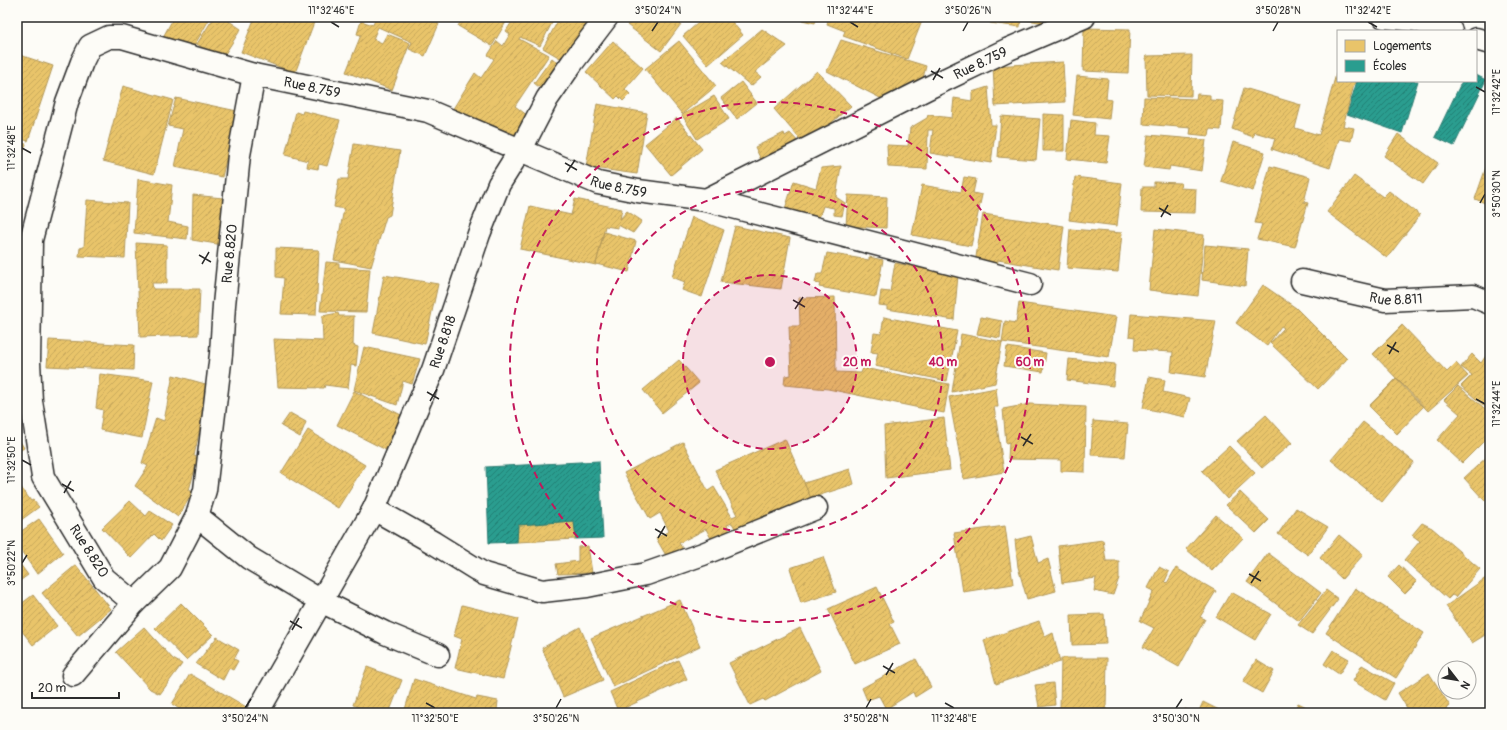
<svg xmlns="http://www.w3.org/2000/svg" width="1507" height="730" font-family="Pangolin,sans-serif">
	<style>
		.homes { fill: url(#homes-hatch); stroke: #b09657 }
		.schools { fill: url(#schools-hatch); stroke: #2a7b71 }
		.lines { fill: none; stroke-linecap: round; stroke-linejoin: round }
		.minor-casing { stroke: #2b2b2b; stroke-width: 25 }
		.minor { stroke: #fdfcf7; stroke-width: 22 }
		.ticks { fill: none; stroke: #2b2b2b; stroke-width: 1.5 }
		.ring { fill: none; stroke: #c2185b; stroke-width: 2; stroke-dasharray: 7 5 }
		.labels { text-anchor: middle; dominant-baseline: central; stroke-width: 4; stroke-linejoin: round; paint-order: stroke }
		.street-label { font-size: 14px; fill: #2b2b2b; stroke: #fdfcf7 }
		.centre { fill: #c2185b; stroke: #fdfcf7; stroke-width: 2 }
		.ring-label { font-size: 12px; text-anchor: middle; font-weight: bold; fill: #c2185b; stroke: #fdfcf7; stroke-width: 4; stroke-linejoin: round; paint-order: stroke }
		.neatline { fill: none; stroke: #2b2b2b; stroke-width: 1.5 }
		.ticks-label { font-size: 10px; text-anchor: middle; fill: #2b2b2b }
	</style>
	<defs>
		<pattern id="homes-hatch" width="6" height="6" patternUnits="userSpaceOnUse"><rect width="6" height="6" fill="#e9c46a"/><path d="M-1 1l2-2M0 6l6-6M5 7l2-2" fill="none" stroke="#c8a95c"/></pattern>
		<pattern id="schools-hatch" width="6" height="6" patternUnits="userSpaceOnUse"><rect width="6" height="6" fill="#2a9d8f"/><path d="M-1 1l2-2M0 6l6-6M5 7l2-2" fill="none" stroke="#248075"/></pattern>
	</defs>
	<rect width="100%" height="100%" fill="#fdfcf7"/>
	<filter id="ink" filterUnits="userSpaceOnUse"><feTurbulence type="fractalNoise" baseFrequency=".025" numOctaves="2"/><feDisplacementMap in="SourceGraphic" scale="8" xChannelSelector="R" yChannelSelector="G"/><feConvolveMatrix kernelMatrix="1 2 1 2 8 2 1 2 1" color-interpolation-filters="sRGB"/></filter>
	<g filter="url(#ink)">
		<g class="homes">
			<polygon points="174,17 210,18 190,53 163,37"/>
			<polygon points="214,17 223,17 241,29 221,60 197,44"/>
			<polygon points="255,17 316,17 295,73 241,52"/>
			<polygon points="376,17 421,17 439,24 425,56 409,49 412,42 378,27 373,39 382,43 387,34 410,43 392,90 346,72 361,35 357,34 361,21 373,25"/>
			<polygon points="463,17 509,17 492,46 458,26"/>
			<polygon points="515,17 555,17 540,46 520,37 519,39 549,55 515,106 528,116 519,127 525,130 515,145 451,112 475,73 481,78 494,59 488,55 497,41 503,46 510,34 506,31"/>
			<polygon points="560,17 597,17 567,62 543,48"/>
			<polygon points="633,17 672,17 681,24 661,51 627,25"/>
			<polygon points="678,17 688,17 684,22"/>
			<polygon points="705,17 728,17 743,35 708,65 683,36"/>
			<polygon points="746,17 757,17 757,20"/>
			<polygon points="789,17 817,17 815,23"/>
			<polygon points="829,17 912,17 922,21 907,59 843,36 845,31 827,24"/>
			<polygon points="990,17 1047,17 1045,23 1021,19 1020,27 990,23"/>
			<polygon points="1084,28 1130,29 1128,73 1083,71"/>
			<polygon points="762,29 787,46 755,72 761,77 751,86 722,62"/>
			<polygon points="841,40 926,66 922,82 890,103 827,71"/>
			<polygon points="613,41 643,68 625,89 630,94 623,101 618,96 615,99 586,72"/>
			<polygon points="679,41 716,86 682,114 645,69"/>
			<polygon points="17,54 53,66 28,141 17,138"/>
			<polygon points="1192,55 1191,96 1147,95 1146,56"/>
			<polygon points="552,58 564,68 545,92 534,83"/>
			<polygon points="1063,62 1065,102 995,106 993,66"/>
			<polygon points="1338,67 1338,81 1355,81 1343,126 1354,128 1351,141 1339,139 1330,168 1272,149 1275,138 1254,132 1253,137 1232,129 1244,88 1301,105 1295,128 1319,135"/>
			<polygon points="817,71 851,106 805,145 774,109"/>
			<polygon points="1077,76 1108,79 1106,99 1111,100 1109,119 1073,115"/>
			<polygon points="741,82 757,103 737,119 721,98"/>
			<polygon points="123,86 173,100 154,174 103,161"/>
			<polygon points="988,87 991,125 996,125 991,163 930,153 933,130 928,130 927,169 888,167 887,145 908,146 910,128 927,118 928,115 952,118 954,98 972,101 972,92"/>
			<polygon points="1197,94 1210,95 1210,100 1223,101 1221,130 1210,129 1209,136 1190,134 1191,128 1143,124 1144,97 1196,99"/>
			<polygon points="714,96 729,119 697,139 682,115"/>
			<polygon points="176,98 237,111 222,177 175,167 183,129 168,126"/>
			<polygon points="597,104 647,113 637,174 586,167"/>
			<polygon points="303,111 340,120 327,166 319,164 318,169 307,167 308,161 285,155 296,112 302,114"/>
			<polygon points="1043,114 1064,115 1064,151 1043,151"/>
			<polygon points="1001,116 1040,119 1036,160 998,157"/>
			<polygon points="677,118 702,149 671,175 645,144"/>
			<polygon points="1071,120 1095,123 1094,135 1110,136 1106,163 1067,159"/>
			<polygon points="784,133 785,136 790,133 802,146 763,164 755,147"/>
			<polygon points="1398,134 1438,163 1423,184 1384,156"/>
			<polygon points="1148,135 1206,140 1202,171 1170,166 1169,170 1144,167"/>
			<polygon points="17,142 26,144 17,172"/>
			<polygon points="1233,142 1265,152 1253,191 1221,181"/>
			<polygon points="354,144 400,151 390,215 386,217 371,267 334,260 344,209 334,207 339,179 348,179"/>
			<polygon points="1490,156 1490,205 1475,199"/>
			<polygon points="841,166 836,197 845,203 842,216 834,215 834,208 823,206 817,224 784,212 794,181 816,188 821,168"/>
			<polygon points="1270,166 1310,177 1304,202 1308,203 1295,247 1257,239 1262,224 1255,223"/>
			<polygon points="1354,176 1383,197 1389,191 1420,215 1387,258 1327,212"/>
			<polygon points="964,177 976,179 973,193 982,195 971,246 912,235 922,185 961,192"/>
			<polygon points="1075,177 1122,183 1117,226 1069,220"/>
			<polygon points="138,179 172,185 168,222 188,226 187,239 134,233"/>
			<polygon points="1154,182 1181,183 1180,188 1196,189 1195,213 1141,212 1142,187 1154,187"/>
			<polygon points="193,195 223,198 223,245 192,240"/>
			<polygon points="848,195 887,197 886,228 846,226"/>
			<polygon points="575,199 622,209 620,219 627,211 642,221 633,233 618,225 618,228 605,226 596,265 520,249 530,206 571,215"/>
			<polygon points="87,200 128,203 125,258 79,256 80,248 84,247"/>
			<polygon points="983,214 1064,226 1058,270 998,260 997,267 975,263"/>
			<polygon points="692,217 724,230 702,297 682,290 685,282 672,277"/>
			<polygon points="735,226 790,238 781,289 721,282"/>
			<polygon points="1070,229 1122,233 1118,272 1067,268"/>
			<polygon points="1155,229 1204,235 1198,296 1149,290"/>
			<polygon points="604,232 636,241 629,272 596,264"/>
			<polygon points="136,243 167,245 167,283 152,283 153,289 200,289 198,335 140,337"/>
			<polygon points="1205,245 1248,249 1245,286 1202,280"/>
			<polygon points="276,248 319,250 316,315 281,314 284,278 276,277"/>
			<polygon points="827,253 869,260 869,257 883,260 876,297 819,287 820,284 815,283 817,274 822,274"/>
			<polygon points="326,262 339,263 339,267 370,269 366,312 320,311"/>
			<polygon points="895,263 958,275 954,320 887,309 887,306 879,305 881,291 890,292"/>
			<polygon points="384,275 438,284 425,344 373,333"/>
			<polygon points="1263,285 1296,308 1347,359 1318,389 1270,343 1284,328 1281,326 1267,346 1236,323"/>
			<polygon points="835,297 836,372 861,373 863,368 949,384 944,413 828,389 784,385 785,376 791,375 789,326 800,326 799,298"/>
			<polygon points="1019,303 1116,317 1109,357 1002,342 1005,321 1016,323"/>
			<polygon points="338,313 339,316 354,316 353,345 358,347 356,366 351,365 348,388 325,385 324,388 278,387 274,339 323,341 322,316"/>
			<polygon points="1131,314 1216,321 1205,377 1171,372 1173,352 1134,350 1135,337 1129,336"/>
			<polygon points="884,317 957,331 947,381 875,366 878,353 871,352 874,333 881,334"/>
			<polygon points="981,317 1002,321 1000,338 977,334"/>
			<polygon points="1402,325 1447,372 1456,363 1468,376 1428,411 1373,354"/>
			<polygon points="961,334 1002,342 995,383 952,392"/>
			<polygon points="49,340 134,345 133,370 47,366"/>
			<polygon points="364,347 420,359 412,384 403,381 397,405 354,390"/>
			<polygon points="1007,347 1046,353 1043,372 1004,366"/>
			<polygon points="1490,350 1490,375 1486,371 1484,373 1490,378 1490,411 1461,386 1472,375 1461,367 1472,354 1481,363"/>
			<polygon points="1069,359 1115,364 1113,386 1067,380"/>
			<polygon points="679,360 699,383 662,413 643,390"/>
			<polygon points="100,374 153,381 142,438 100,430 103,410 96,408"/>
			<polygon points="173,375 209,385 194,456 198,458 189,490 193,492 178,517 135,486 148,466 142,463 156,418 164,421"/>
			<polygon points="1149,377 1165,380 1163,392 1190,398 1185,417 1143,408"/>
			<polygon points="1396,379 1423,407 1397,434 1369,406"/>
			<polygon points="1458,386 1490,413 1490,441 1487,438 1462,463 1437,440 1460,414 1444,400"/>
			<polygon points="996,388 998,407 994,407 1004,472 964,479 949,397"/>
			<polygon points="354,391 409,419 392,453 337,425"/>
			<polygon points="1030,404 1086,407 1085,472 1061,471 1061,460 1008,459 1009,442 1006,443 1003,409"/>
			<polygon points="290,413 306,422 300,437 281,426"/>
			<polygon points="1266,415 1292,443 1262,468 1237,441"/>
			<polygon points="944,418 950,470 886,478 884,426"/>
			<polygon points="1093,421 1128,424 1125,457 1091,455"/>
			<polygon points="1363,422 1414,462 1382,502 1331,460"/>
			<polygon points="308,430 365,465 338,508 281,473"/>
			<polygon points="17,436 24,448 17,452"/>
			<polygon points="785,439 811,498 737,532 732,523 727,525 732,536 714,544 706,529 679,543 684,551 668,559 656,538 669,531 660,513 650,519 624,473 683,442 708,491 714,487 732,517 737,515 715,470"/>
			<polygon points="1229,446 1255,473 1227,499 1202,471"/>
			<polygon points="1490,454 1490,496 1485,501 1464,478"/>
			<polygon points="850,469 854,484 811,498 804,483"/>
			<polygon points="17,482 31,501 33,500 39,507 17,523"/>
			<polygon points="1240,492 1269,520 1256,533 1226,505"/>
			<polygon points="130,501 146,516 150,511 172,525 161,541 154,534 131,558 102,528"/>
			<polygon points="1296,508 1328,527 1308,555 1278,534"/>
			<polygon points="1216,515 1243,538 1212,571 1186,549"/>
			<polygon points="39,519 63,553 37,574 17,545 17,534"/>
			<polygon points="574,521 576,539 517,542 518,525"/>
			<polygon points="1422,523 1432,528 1480,569 1456,597 1452,595 1448,599 1404,560 1420,541 1412,535"/>
			<polygon points="1005,526 1013,584 963,592 954,533"/>
			<polygon points="1339,535 1363,555 1342,579 1320,558"/>
			<polygon points="1031,536 1038,563 1048,559 1056,591 1027,599 1018,567 1015,540"/>
			<polygon points="1103,540 1106,561 1119,561 1119,578 1113,595 1094,591 1096,578 1062,583 1058,546"/>
			<polygon points="588,546 592,573 558,574 556,564 578,561 578,547"/>
			<polygon points="1268,553 1321,593 1299,621 1247,582"/>
			<polygon points="823,557 836,592 801,603 790,568"/>
			<polygon points="17,560 28,575 17,583"/>
			<polygon points="76,565 111,609 78,636 42,593"/>
			<polygon points="1399,565 1417,582 1405,594 1388,577"/>
			<polygon points="1159,567 1169,572 1165,581 1167,583 1176,568 1216,591 1200,617 1205,619 1179,667 1143,647 1154,628 1140,621 1154,591 1148,588"/>
			<polygon points="1490,575 1490,632 1472,643 1446,606"/>
			<polygon points="877,587 894,622 890,624 900,644 855,664 828,609"/>
			<polygon points="1355,588 1424,633 1396,678 1326,633"/>
			<polygon points="1326,590 1338,599 1312,634 1298,625"/>
			<polygon points="1231,592 1271,614 1255,640 1216,617"/>
			<polygon points="33,595 57,626 33,645 17,625 17,607"/>
			<polygon points="680,600 700,646 613,687 591,638"/>
			<polygon points="181,603 213,635 186,660 155,628"/>
			<polygon points="462,605 518,619 503,679 455,668 462,639 454,636"/>
			<polygon points="1104,614 1106,644 1072,645 1071,615"/>
			<polygon points="1039,621 1045,637 1053,633 1060,662 996,684 984,640"/>
			<polygon points="144,627 173,659 182,664 160,694 150,689 116,652"/>
			<polygon points="580,627 603,680 563,697 542,648"/>
			<polygon points="800,628 821,671 765,701 763,699 750,705 729,663"/>
			<polygon points="217,637 239,650 234,659 238,661 233,670 229,668 223,680 196,664"/>
			<polygon points="1333,650 1349,659 1339,674 1324,664"/>
			<polygon points="1061,658 1107,658 1106,709 1060,709"/>
			<polygon points="916,659 931,687 915,697 913,692 886,709 879,696 867,700 862,688"/>
			<polygon points="678,660 687,679 618,711 610,692"/>
			<polygon points="1256,660 1274,671 1262,693 1243,682"/>
			<polygon points="1362,665 1394,683 1385,700 1353,681"/>
			<polygon points="367,667 402,680 389,713 375,713 353,705"/>
			<polygon points="1429,673 1450,706 1440,713 1410,713 1398,693"/>
			<polygon points="190,674 248,708 245,713 185,713 172,704"/>
			<polygon points="414,679 476,699 477,697 498,701 497,710 533,713 404,713"/>
			<polygon points="1053,683 1055,705 1039,707 1035,685"/>
			<polygon points="1203,702 1223,712 1222,713 1198,713"/>
			<polygon points="1298,703 1319,713 1293,713"/>
			<polygon points="1185,709 1195,713 1183,713"/>
		</g>
		<g class="schools">
			<polygon points="1476,75 1486,80 1454,146 1435,137 1462,81 1476,81"/>
			<polygon points="1357,81 1418,81 1402,133 1347,114"/>
			<polygon points="599,461 603,538 576,539 574,521 518,525 517,542 489,543 486,467"/>
		</g>
		<g class="lines">
			<defs>
				<g id="minor">
					<polyline points="1384,17 1416,20 1451,31"/>
					<polyline points="1476,39 1490,43"/>
					<polyline points="706,200 1030,284"/>
					<path id="s1" d="M1302,281l83,19 88,-4 17,7"/>
					<polyline points="374,509 434,543 484,574 542,591 587,586 646,574 703,554 816,508"/>
					<polyline points="197,516 249,558 321,601 385,633 438,655"/>
					<path id="s2" d="M134,603l-30,-25 -61,-101 -12,-76 -2,-39 2,-122 36,-138 15,-40 8,-16 19,-9h13l132,38 174,36 170,72 40,8 68,9 224,-113 79,-38 75,-32"/>
					<path id="s3" d="M73,675l61,-72 36,-35 27,-52 8,-26 16,-136 3,-49 15,-150 15,-80"/>
					<path id="s4" d="M257,713l117,-204 59,-139 46,-136 20,-50 22,-35 26,-50 25,-36 35,-46"/>
				</g>
			</defs>
			<use href="#minor" class="minor-casing"/>
			<use href="#minor" class="minor"/>
		</g>
	</g>
	<path class="ticks" d="M331,22l8,5M850,22l8,5M1368,22l9,5M652,31l6,-9M963,31l5,-9M1273,31l5,-9M931,71l12,7M933,80l7,-12M1476,87l9,5M22,148l9,5M565,163l12,7M567,172l8,-12M1480,203l5,-9M1159,208l12,7M1161,217l7,-12M199,255l12,7M202,264l7,-12M793,300l12,7M795,309l8,-12M1387,345l12,7M1389,354l7,-12M427,392l12,7M1476,399l9,5M430,401l7,-12M1021,437l12,7M1023,446l8,-12M22,460l9,5M62,484l12,7M64,493l7,-12M655,529l12,7M658,538l7,-12M22,563l5,-8M1249,574l12,7M1251,583l8,-12M290,621l12,7M292,630l7,-12M883,666l12,7M886,675l7,-12M426,703l9,5M945,703l9,5M245,708l6,-9M556,708l5,-9M866,708l5,-9M1176,708l6,-9"/>
	<circle cx="770" cy="362" r="87" fill="#c2185b" fill-opacity=".12"/>
	<g class="ring">
		<circle cx="770" cy="362" r="87"/>
		<circle cx="770" cy="362" r="173"/>
		<circle cx="770" cy="362" r="260"/>
	</g>
	<g class="labels">
		<g class="street-label">
			<text stroke="none"><textPath href="#s2" startOffset="1548">Rue 8.759</textPath></text>
			<text stroke="none"><textPath href="#s2" startOffset="829">Rue 8.759</textPath></text>
			<text stroke="none"><textPath href="#s2" startOffset="1153">Rue 8.759</textPath></text>
			<text stroke="none"><textPath href="#s3" startOffset="468">Rue 8.820</textPath></text>
			<text stroke="none"><textPath href="#s1" startOffset="96">Rue 8.811</textPath></text>
			<text stroke="none"><textPath href="#s4" startOffset="416">Rue 8.818</textPath></text>
			<text transform="translate(89 551) rotate(57)">Rue 8.820</text>
		</g>
	</g>
	<circle cx="770" cy="362" r="6" class="centre"/>
	<g class="ring-label">
		<text x="857" y="366">20 m</text>
		<text x="943" y="366">40 m</text>
		<text x="1030" y="366">60 m</text>
	</g>
	<rect width="1507" height="730" fill="none" stroke="#fdfcf7" stroke-width="44"/>
	<rect x="1337" y="30" width="140" height="52" fill="#fdfcf7" stroke="#a9a8a5"/>
	<rect x="1345" y="40" width="20" height="12" fill="#e9c46a" stroke="#a9a8a5"/>
	<text x="1373" y="50" font-size="12" fill="#2b2b2b">Logements</text>
	<rect x="1345" y="60" width="20" height="12" fill="#2a9d8f" stroke="#a9a8a5"/>
	<text x="1373" y="70" font-size="12" fill="#2b2b2b">Écoles</text>
	<g transform="translate(1457 680) rotate(121)"><circle r="19" fill="#fdfcf7" stroke="#a9a8a5"/>
	<path d="M0-3L7 15L0 10L-7 15Z" fill="#2b2b2b"/>
	<text y="-6" font-size="11" font-weight="bold" text-anchor="middle" fill="#2b2b2b">N</text>
	</g>
	<path d="M32 692v6h87v-6" fill="none" stroke="#2b2b2b" stroke-width="2"/>
	<text x="38" y="692" font-size="12" fill="#2b2b2b" stroke="#fdfcf7" stroke-width="3" paint-order="stroke">20 m</text>
	<rect x="22" y="22" width="1463" height="686" class="neatline"/>
	<g class="ticks-label">
		<text x="331" y="14">11°32'46"E</text>
		<text x="658" y="14">3°50'24"N</text>
		<text x="850" y="14">11°32'44"E</text>
		<text x="968" y="14">3°50'26"N</text>
		<text x="1278" y="14">3°50'28"N</text>
		<text x="1368" y="14">11°32'42"E</text>
		<text transform="translate(1496 92) rotate(-90)" y="4">11°32'42"E</text>
		<text transform="translate(11 148) rotate(-90)" y="4">11°32'48"E</text>
		<text transform="translate(1496 194) rotate(-90)" y="4">3°50'30"N</text>
		<text transform="translate(1496 404) rotate(-90)" y="4">11°32'44"E</text>
		<text transform="translate(11 460) rotate(-90)" y="4">11°32'50"E</text>
		<text transform="translate(11 563) rotate(-90)" y="4">3°50'22"N</text>
		<text x="245" y="722">3°50'24"N</text>
		<text x="435" y="722">11°32'50"E</text>
		<text x="556" y="722">3°50'26"N</text>
		<text x="866" y="722">3°50'28"N</text>
		<text x="954" y="722">11°32'48"E</text>
		<text x="1176" y="722">3°50'30"N</text>
	</g>
</svg>
